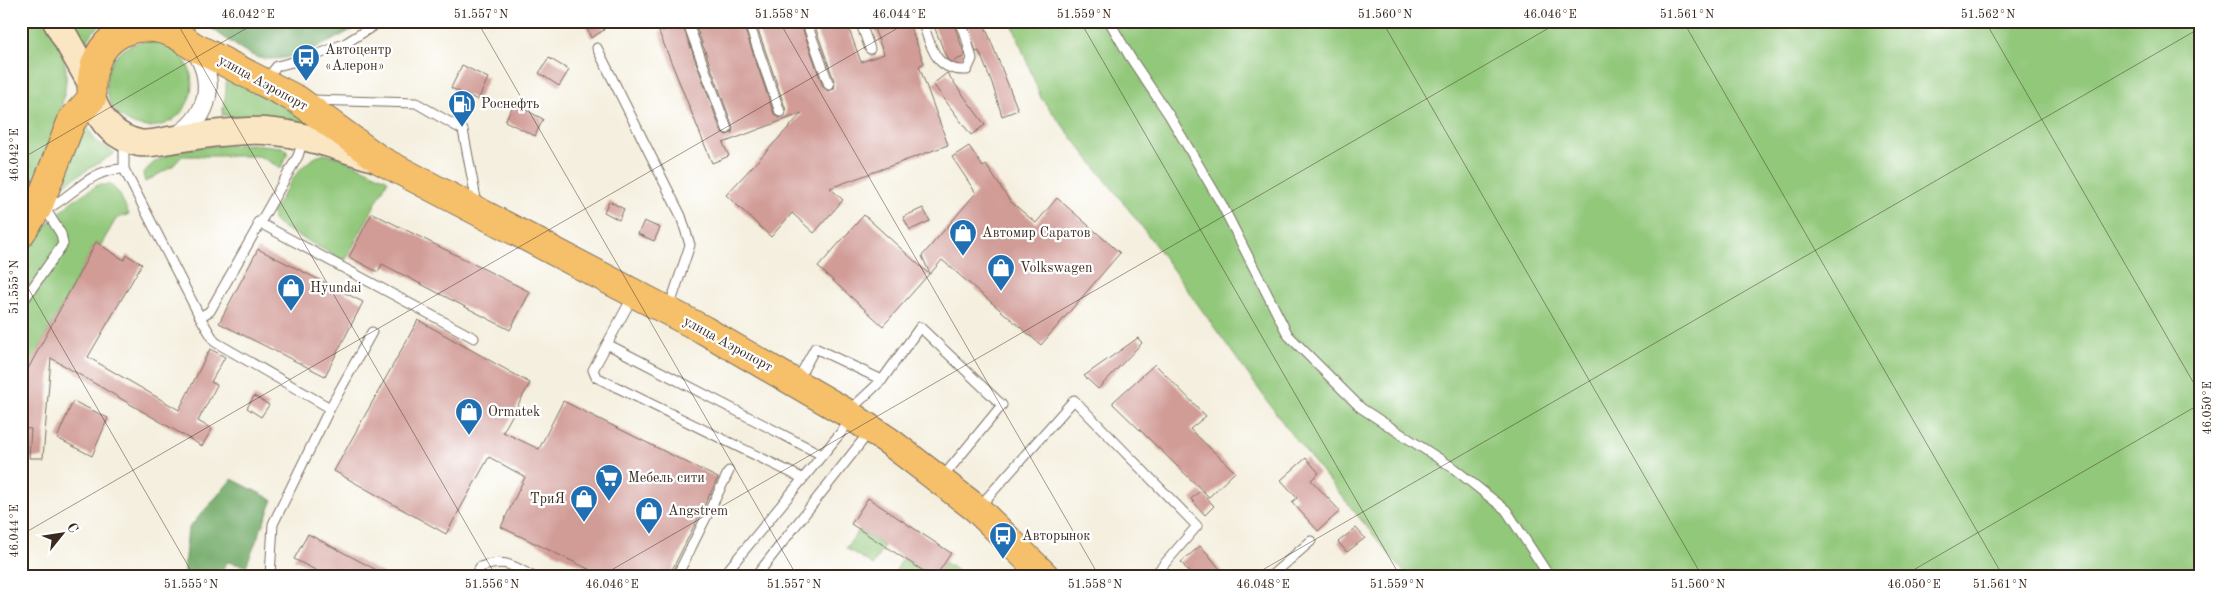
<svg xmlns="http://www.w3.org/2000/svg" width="2221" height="597" font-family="'Old Standard TT',serif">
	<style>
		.green { fill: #92c87a; stroke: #66794c }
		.forest { fill: #75ac6a; stroke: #586b44 }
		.building { fill: #d19b96 }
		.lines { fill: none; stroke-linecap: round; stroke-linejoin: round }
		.service-casing { stroke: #7c6f61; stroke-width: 11 }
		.minor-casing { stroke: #7c6f61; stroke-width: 21 }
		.secondary-casing { stroke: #7c6f61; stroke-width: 29 }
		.primary-casing { stroke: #7c6f61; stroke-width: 30 }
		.service { stroke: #fff; stroke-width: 9 }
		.minor { stroke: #fff; stroke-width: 19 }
		.secondary { stroke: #fbe6c4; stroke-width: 26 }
		.primary { stroke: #f6c06b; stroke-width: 28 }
		.ticks { fill: none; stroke: #3b2a1e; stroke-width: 1; stroke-opacity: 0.45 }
		.labels { text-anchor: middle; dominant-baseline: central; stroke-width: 4.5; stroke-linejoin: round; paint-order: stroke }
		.poi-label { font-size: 14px; fill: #3b2a1e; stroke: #fff; text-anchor: start }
		.street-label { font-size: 14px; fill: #3b2a1e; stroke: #fff }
		.neatline { fill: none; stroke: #3b2a1e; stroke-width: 2 }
		.ticks-label { font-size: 12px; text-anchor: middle; fill: #3b2a1e }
	</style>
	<rect width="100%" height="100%" fill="#fff"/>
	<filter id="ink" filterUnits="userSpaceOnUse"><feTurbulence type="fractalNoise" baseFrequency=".02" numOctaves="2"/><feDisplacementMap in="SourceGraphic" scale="10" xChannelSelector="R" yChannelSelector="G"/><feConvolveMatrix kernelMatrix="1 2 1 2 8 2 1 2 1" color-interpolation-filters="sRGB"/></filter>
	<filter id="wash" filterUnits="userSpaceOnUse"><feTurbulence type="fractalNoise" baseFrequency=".0096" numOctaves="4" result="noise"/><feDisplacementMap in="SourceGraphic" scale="20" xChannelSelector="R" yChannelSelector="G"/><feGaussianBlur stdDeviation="1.12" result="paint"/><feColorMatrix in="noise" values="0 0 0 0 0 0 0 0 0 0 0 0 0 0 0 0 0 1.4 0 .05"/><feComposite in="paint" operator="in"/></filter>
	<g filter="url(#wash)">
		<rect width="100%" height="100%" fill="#f4efde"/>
		<g class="green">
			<path d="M21,21h25c8,16 19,32 20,50 3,33 -29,105 -45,134z"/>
			<polygon points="68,21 105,21 93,32 83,48"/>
			<polygon points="1011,21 2200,21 2200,576 1407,576 1291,434 1140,224 1041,98"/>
			<circle cx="149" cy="84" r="43"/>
			<polygon points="226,74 312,123 311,127 222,115 226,92"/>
			<polygon points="86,124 95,140 115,153 61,186"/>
			<path d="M252,144l30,3 5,3v5l-6,13 -22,-12h-77l-9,10 -28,16 -2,-8c20,-30 76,-29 109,-30z"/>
			<path d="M324,154l17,4 47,22 -43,81 -67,-36 -5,-5 -1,-7c14,-22 26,-52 52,-59z"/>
			<polygon points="98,185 111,185 119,193 129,214 116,219 101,245 96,242 34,358 28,474 21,474 23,369 21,368 24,334 21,333 21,259 43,229 72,201"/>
			<polygon points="859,530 884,546 873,565 846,548"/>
			<polygon points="903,558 931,576 893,576"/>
			<polygon points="945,562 965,576 936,576"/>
		</g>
		<g class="forest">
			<path d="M201,21h165c-28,17 -73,44 -107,37 -11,-2 -46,-29 -58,-37z"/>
			<polygon points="232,479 273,500 246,566 227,562 219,576 183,576 188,529"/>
		</g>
		<g id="blocks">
			<g class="building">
				<polygon points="584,21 601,21 604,30 591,38"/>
				<polygon points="661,21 681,21 721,131 726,135 732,133 733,127 694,21 742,21 774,114 779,118 785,116 786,110 755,21 800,21 823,87 828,91 834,89 835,83 813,21 846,21 861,62 884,54 871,21 908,21 924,63 919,66 948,145 830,188 843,200 814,233 792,213 771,237 726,195 802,113 723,143 729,156 712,163 659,32 665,30"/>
				<polygon points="932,21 953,21 965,56 952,62 947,59"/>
				<polygon points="966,21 983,21 1018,110 1002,116 992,83 979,51 976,52"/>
				<polygon points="549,58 569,70 559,86 539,73"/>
				<polygon points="462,65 488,78 478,100 451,88"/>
				<polygon points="947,73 985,125 971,135 933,84"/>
				<polygon points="514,104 543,119 535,136 505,121"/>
				<polygon points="969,146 983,167 986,165 1010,201 1036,223 1057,198 1120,253 1041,345 942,260 930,274 922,256 976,193 952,157"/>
				<polygon points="609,201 624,209 619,220 604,212"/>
				<polygon points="923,208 930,221 910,230 903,217"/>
				<polygon points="372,213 530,292 510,330 382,264 378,272 349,257"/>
				<polygon points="864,215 929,274 883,326 818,267"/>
				<polygon points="644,221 660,228 654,241 638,234"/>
				<polygon points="96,242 124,260 127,255 142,264 88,357 179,410 210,349 225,357 211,382 217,385 198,421 212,429 202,446 51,358 43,458 29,458 31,429 21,428 21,382"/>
				<polygon points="258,249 363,302 325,376 219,323"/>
				<polygon points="418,320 530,383 503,432 539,449 563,401 718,478 669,576 603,576 501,527 525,477 489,457 446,534 334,471"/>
				<polygon points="1138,338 1142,343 1098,389 1084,376"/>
				<polygon points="1155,364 1206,416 1190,429 1235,472 1209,497 1113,404 1113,402"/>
				<polygon points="254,396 269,405 261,417 247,408"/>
				<polygon points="73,401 108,418 92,456 57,438"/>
				<polygon points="1306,458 1319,473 1311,480 1340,511 1318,531 1292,502 1297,498 1281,480"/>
				<polygon points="1200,491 1214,506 1205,515 1191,499"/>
				<polygon points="868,498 951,553 936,576 931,576 851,524"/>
				<polygon points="1356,528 1365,538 1347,552 1338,542"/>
				<polygon points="308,534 388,576 327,576 294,559"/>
				<polygon points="1200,546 1208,554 1225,576 1192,576 1181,562"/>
			</g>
		</g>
	</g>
	<g filter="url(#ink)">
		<use href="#blocks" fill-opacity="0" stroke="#7c6f61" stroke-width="1"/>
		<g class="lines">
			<defs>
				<g id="service">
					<polyline points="687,21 727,129"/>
					<polyline points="748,21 780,112"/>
					<polyline points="806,21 829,85"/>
					<polyline points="860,21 870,49"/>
					<path d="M922,21c9,25 13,51 45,49l5,-11 -7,-26 -6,-12"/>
					<polyline points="1109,21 1130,57 1169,115 1221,203 1288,335 1361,408 1452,467 1506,510 1549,576"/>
					<polyline points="597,48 681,216 690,245 669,308"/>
					<polyline points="266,80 277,66 312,57 346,43 381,21"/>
					<polyline points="311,100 416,103 463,130 477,204"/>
					<polyline points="124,142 124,169 200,317 210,311 298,156 303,140"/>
					<path d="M45,210c28,-13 45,-42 79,-41"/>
					<polyline points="258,222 474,338"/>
					<polyline points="633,296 593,370 596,377 802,478"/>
					<polyline points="21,304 63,244 61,234 46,210"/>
					<polyline points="200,317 215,342 330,408 273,524 270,576"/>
					<polyline points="607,344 822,455"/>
					<polyline points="797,381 815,348 882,380"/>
					<polyline points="330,408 372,332"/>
					<polyline points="849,411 882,380 920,327 1002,405 942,478"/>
					<polyline points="979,507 1074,400 1197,526 1154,576"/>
					<path d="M476,576l4,-9c24,-8 30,-3 52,9"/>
					<polyline points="677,576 729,471"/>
					<polyline points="723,576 852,419"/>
					<polyline points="756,576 870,431"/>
					<polyline points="1271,576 1311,541"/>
				</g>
				<path id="minor" d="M174,138c37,-21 43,-58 19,-92"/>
				<g id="secondary">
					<polyline points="56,21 91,83"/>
					<path d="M92,98c8,23 23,40 47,45 13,2 25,-3 38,-4 23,-4 47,-7 71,-8 44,-2 85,15 126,27"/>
				</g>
				<path id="primary" d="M21,233l17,-26 34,-87 20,-22c-7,-64 52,-92 101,-52l105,54 82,60 324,170 143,83 43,29 87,67 68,67"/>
			</defs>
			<use href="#service" class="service-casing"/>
			<use href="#minor" class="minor-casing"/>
			<use href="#secondary" class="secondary-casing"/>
			<use href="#primary" class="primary-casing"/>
			<use href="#service" class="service"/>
			<use href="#minor" class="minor"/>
			<use href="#secondary" class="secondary"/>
			<use href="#primary" class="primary"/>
		</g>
	</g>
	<path class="ticks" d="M176,21l320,555M477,21l320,555M779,21l320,555M1080,21l320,555M1382,21l320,555M1683,21l320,555M1985,21l215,373M21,159l238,-138M21,276l173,300M21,535l889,-514M601,576l960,-555M1252,576l948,-548M1903,576l297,-172"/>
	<defs>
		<symbol id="bus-pin" viewBox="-11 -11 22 30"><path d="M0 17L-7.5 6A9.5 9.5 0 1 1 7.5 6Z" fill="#1f6fb2" stroke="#fff"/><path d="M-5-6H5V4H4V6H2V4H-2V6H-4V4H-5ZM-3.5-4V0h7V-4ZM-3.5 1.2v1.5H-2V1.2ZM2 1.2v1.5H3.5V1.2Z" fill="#fff"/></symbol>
		<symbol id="fuel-pin" viewBox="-11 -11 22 30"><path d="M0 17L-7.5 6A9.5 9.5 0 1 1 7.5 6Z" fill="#1f6fb2" stroke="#fff"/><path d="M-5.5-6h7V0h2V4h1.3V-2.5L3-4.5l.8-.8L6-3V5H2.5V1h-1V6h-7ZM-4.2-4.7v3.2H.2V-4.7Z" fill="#fff"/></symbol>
		<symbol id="shop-pin" viewBox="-11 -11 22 30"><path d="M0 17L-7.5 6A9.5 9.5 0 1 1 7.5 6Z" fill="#1f6fb2" stroke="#fff"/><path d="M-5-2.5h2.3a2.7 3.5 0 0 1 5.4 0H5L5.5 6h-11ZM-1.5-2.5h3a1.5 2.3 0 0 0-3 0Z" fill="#fff"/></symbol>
		<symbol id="supermarket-pin" viewBox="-11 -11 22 30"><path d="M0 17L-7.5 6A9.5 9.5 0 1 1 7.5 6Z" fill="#1f6fb2" stroke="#fff"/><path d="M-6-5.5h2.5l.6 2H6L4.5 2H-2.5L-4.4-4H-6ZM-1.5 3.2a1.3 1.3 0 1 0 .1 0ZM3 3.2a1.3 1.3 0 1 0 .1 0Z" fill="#fff"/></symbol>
	</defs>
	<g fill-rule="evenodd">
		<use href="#bus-pin" x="290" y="42" width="32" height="43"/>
		<use href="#fuel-pin" x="446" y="88" width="32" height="43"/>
		<use href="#shop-pin" x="947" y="217" width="32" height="43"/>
		<use href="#shop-pin" x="985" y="252" width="32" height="43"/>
		<use href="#shop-pin" x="275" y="272" width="32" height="43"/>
		<use href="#shop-pin" x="453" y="396" width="32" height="43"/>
		<use href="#supermarket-pin" x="593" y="462" width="32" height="43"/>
		<use href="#shop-pin" x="568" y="483" width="32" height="43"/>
		<use href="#shop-pin" x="633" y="495" width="32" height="43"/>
		<use href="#bus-pin" x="987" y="520" width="32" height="43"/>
	</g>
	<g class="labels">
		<g class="poi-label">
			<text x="325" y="50">Автоцентр<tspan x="325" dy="16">«Алерон»</tspan></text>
			<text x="481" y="104">Роснефть</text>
			<text x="982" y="233">Автомир Саратов</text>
			<text x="1020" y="268">Volkswagen</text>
			<text x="310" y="288">Hyundai</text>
			<text x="488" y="412">Ormatek</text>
			<text x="628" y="478">Мебель сити</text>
			<text x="565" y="499" text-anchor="end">ТриЯ</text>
			<text x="668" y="511">Angstrem</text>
			<text x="1022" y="536">Авторынок</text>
		</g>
		<g class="street-label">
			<text transform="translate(263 83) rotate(29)">улица Аэропорт</text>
			<text transform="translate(728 344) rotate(29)">улица Аэропорт</text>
		</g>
	</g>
	<rect width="2221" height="597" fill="none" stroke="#fff" stroke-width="55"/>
	<g transform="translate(62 534) rotate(60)" stroke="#ffffff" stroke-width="4" paint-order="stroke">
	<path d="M0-4L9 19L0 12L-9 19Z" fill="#3b2a1e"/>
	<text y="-8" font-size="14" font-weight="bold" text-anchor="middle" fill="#3b2a1e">С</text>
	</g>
	<rect x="28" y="28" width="2166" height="542" class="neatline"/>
	<g class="ticks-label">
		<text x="248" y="18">46.042°E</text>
		<text x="481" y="18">51.557°N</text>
		<text x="782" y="18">51.558°N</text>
		<text x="899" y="18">46.044°E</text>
		<text x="1084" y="18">51.559°N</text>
		<text x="1385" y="18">51.560°N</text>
		<text x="1550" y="18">46.046°E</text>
		<text x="1687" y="18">51.561°N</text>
		<text x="1988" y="18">51.562°N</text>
		<text transform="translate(14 155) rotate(-90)" y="4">46.042°E</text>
		<text transform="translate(14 287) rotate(-90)" y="4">51.555°N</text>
		<text transform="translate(2207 408) rotate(-90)" y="4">46.050°E</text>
		<text transform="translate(14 531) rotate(-90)" y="4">46.044°E</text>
		<text x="191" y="588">51.555°N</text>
		<text x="492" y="588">51.556°N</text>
		<text x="612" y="588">46.046°E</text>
		<text x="794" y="588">51.557°N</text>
		<text x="1095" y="588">51.558°N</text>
		<text x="1263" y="588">46.048°E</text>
		<text x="1397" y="588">51.559°N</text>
		<text x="1698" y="588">51.560°N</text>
		<text x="1914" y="588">46.050°E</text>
		<text x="2000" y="588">51.561°N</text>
	</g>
</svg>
